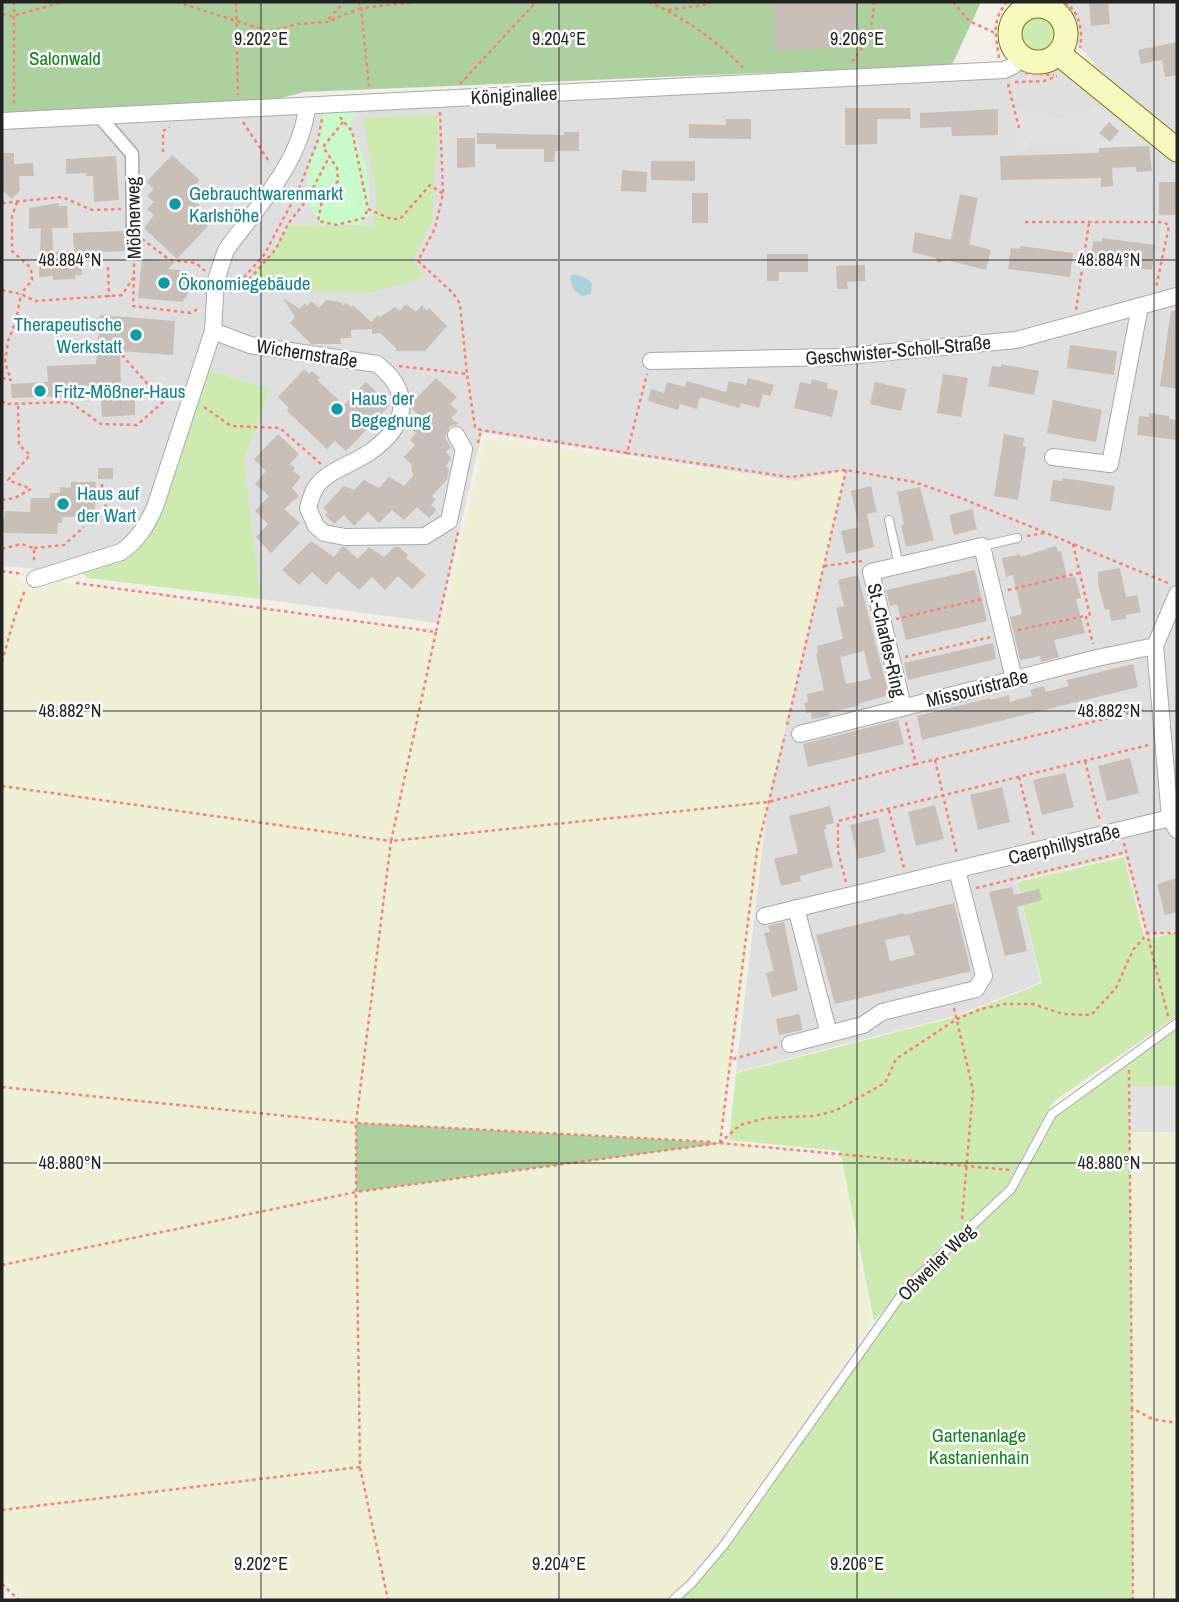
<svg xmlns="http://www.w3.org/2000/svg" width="1179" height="1602" font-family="'Archivo Narrow',sans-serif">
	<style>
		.residential { fill: #e0dfdf }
		.farmland { fill: #eef0d5 }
		.grass { fill: #cdebb0 }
		.forest { fill: #add19e }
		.park { fill: #c8facc }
		.parking { fill: #e2e2e2 }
		.water { fill: #aad3df }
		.building { fill: #c7bfb8; fill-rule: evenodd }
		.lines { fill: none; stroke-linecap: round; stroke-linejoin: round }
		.service-casing { stroke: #a9a9a9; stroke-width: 10 }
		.pedestrian-casing { stroke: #a9a9a9; stroke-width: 15 }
		.minor-casing { stroke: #a9a9a9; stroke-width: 18 }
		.secondary-casing { stroke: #707d05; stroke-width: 25 }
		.path { stroke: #fa8072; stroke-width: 2.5; stroke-dasharray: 3.5 3.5; stroke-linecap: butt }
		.service { stroke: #fff; stroke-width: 8 }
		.pedestrian { stroke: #fff; stroke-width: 12 }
		.minor { stroke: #fff; stroke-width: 16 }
		.secondary { stroke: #f7fabf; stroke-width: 23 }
		.ticks { fill: none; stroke: #222; stroke-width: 2; stroke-opacity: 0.45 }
		.culture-dot { fill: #0f9aa8; stroke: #fff; stroke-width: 2.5 }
		.labels { text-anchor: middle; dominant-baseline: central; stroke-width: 5; stroke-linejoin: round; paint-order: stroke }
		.park-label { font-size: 19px; fill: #0c8416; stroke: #fff }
		.street-label { font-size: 19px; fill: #222; stroke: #fff }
		.culture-label { font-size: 19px; fill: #0d838f; stroke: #fff; text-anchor: start }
		.ticks-label { font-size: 18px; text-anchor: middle; fill: #222; stroke: #fff; stroke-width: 5; stroke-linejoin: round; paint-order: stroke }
	</style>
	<rect width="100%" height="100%" fill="#f2efe9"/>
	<polygon class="residential" points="1027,2 1177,2 1177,930 1147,938 1124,855 1016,881 1041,982 955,1016 736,1072 768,802 846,470 795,481 482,432 438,623 261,599 244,460 270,389 207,370 157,512 130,544 69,572 2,566 2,126 1096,64 1062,30"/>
	<g class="farmland">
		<polygon points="485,438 795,481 846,470 768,802 720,1143 357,1123 356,1191 720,1143 840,1159 872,1322 738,1525 690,1580 667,1600 26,1600 2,1578 2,575 17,577 34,592 60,580 73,586 439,635"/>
		<polygon points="1130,1132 1177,1132 1177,1600 1133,1600"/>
	</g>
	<g class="grass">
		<circle cx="1038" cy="34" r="17"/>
		<polygon points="440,115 434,175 433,217 413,262 425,277 376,292 300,291 258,294 255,274 291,225 373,226 377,198 363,118"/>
		<polygon points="207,370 270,389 244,460 261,599 87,578 80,570 130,553 161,508 198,402"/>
		<polygon points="1124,857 1145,940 1177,932 1177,1016 1054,1101 1005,1189 1019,1176 1052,1114 1177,1023 1177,1086 1130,1087 1133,1600 673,1600 691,1584 901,1292 874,1321 840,1151 729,1140 736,1073 956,1017 1042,983 1017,882"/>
	</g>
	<g class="forest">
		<polygon points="2,2 981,2 952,65 304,92 259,104 2,119"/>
		<polygon points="356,1123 357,1123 724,1143 356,1192"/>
	</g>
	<path class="park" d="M356,110l-6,15c13,26 23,54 18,84l5,3 -14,13h-40l-11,-25 -1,-31 11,-29 5,-28z"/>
	<g class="parking">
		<polygon points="1094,105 1143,136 1151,145 1080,149 1078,139 1029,141 1029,147 1017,148 1014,108 1024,108 1030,114 1049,119 1085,115"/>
		<polygon points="1177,1086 1177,1132 1130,1132 1128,1087"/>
	</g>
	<polygon class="water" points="576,274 589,280 592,284 591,294 582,296 574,290 570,279 571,275"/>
	<g class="building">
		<polygon points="774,2 856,2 857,47 775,50"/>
		<polygon points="1089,2 1108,2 1110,24 1091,26"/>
		<polygon points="1177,42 1177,75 1165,77 1162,60 1141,64 1138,50"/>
		<polygon points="845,108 910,108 911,119 877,119 877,144 845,145"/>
		<polygon points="998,109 998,135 952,136 951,127 920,128 920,113"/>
		<polygon points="726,119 751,119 751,139 689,138 689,124 726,125"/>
		<polygon points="1109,122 1119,131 1110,142 1099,133"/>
		<polygon points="564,132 579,132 579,151 555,151 554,162 544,162 544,149 496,149 496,144 477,144 477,133 564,135"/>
		<polygon points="457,138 475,138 475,167 457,168"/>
		<polygon points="1149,146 1152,171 1137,172 1136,167 1112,168 1113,186 1101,187 1101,178 1001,180 1000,156 1099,153 1099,148"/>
		<polygon points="2,153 14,153 14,164 33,163 34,176 19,176 20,190 12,199 2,190"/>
		<polygon points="172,155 200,180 193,187 200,194 194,200 200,206 195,212 208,226 177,259 144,228 154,215 147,209 154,202 147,196 154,189 146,182"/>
		<polygon points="116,156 119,200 94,202 93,176 86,176 86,173 66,174 66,159"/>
		<polygon points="651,161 695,161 695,181 651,180"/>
		<polygon points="622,170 647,172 646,192 621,191"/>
		<polygon points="1159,182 1176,182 1177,215 1159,215"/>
		<rect x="692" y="193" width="16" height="30"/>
		<polygon points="960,194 978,198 969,244 991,250 986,270 947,260 937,263 936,258 912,252 915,232 951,240"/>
		<polygon points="59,203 59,206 67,206 68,228 52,228 53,252 74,251 73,233 124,231 126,251 82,253 82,275 75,275 75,279 53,280 53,276 39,277 41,228 29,229 29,208"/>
		<polygon points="1102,238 1155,245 1152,270 1090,261 1093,241 1102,242"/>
		<polygon points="1020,246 1073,253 1070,277 1008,269 1011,248 1020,249"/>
		<polygon points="767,254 808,254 808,272 779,272 779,281 767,281"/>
		<polygon points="142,259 175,262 168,269 189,271 187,298 184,298 183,302 138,298"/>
		<polygon points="865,265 865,281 847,282 848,289 837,289 836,266"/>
		<polygon points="283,298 300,309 305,303 307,306 311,301 319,308 326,300 340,302 343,305 346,303 351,307 353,305 371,322 378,315 380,317 395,307 400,311 406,304 416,312 422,305 427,311 429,308 447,326 425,351 396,351 396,348 380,333 372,334 372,329 351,330 351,338 340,338 341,344 311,344 290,323 295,317"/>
		<polygon points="1171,311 1177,311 1177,389 1160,386"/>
		<polygon points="100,315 175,321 173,355 120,351 121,396 135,396 135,415 102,417 100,385 68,387 68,396 12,398 11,384 48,382 47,366 96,364"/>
		<polygon points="1070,345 1117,351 1114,375 1067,368"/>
		<polygon points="1001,364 1039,371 1034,395 988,386 992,366 1001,367"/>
		<polygon points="304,369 309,374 312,371 320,378 317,380 344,405 366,382 390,405 346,451 335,441 327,449 287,411 289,408 278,397"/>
		<polygon points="943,374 968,378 961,417 937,413"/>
		<polygon points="436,378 457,397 450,404 458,411 451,418 459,424 450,426 446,434 445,438 451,447 446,452 451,458 446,466 449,469 447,480 432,496 436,499 431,505 437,510 429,518 417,507 404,520 392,510 379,523 368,512 354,526 344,515 334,524 325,515 328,512 323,508 344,486 354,490 364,480 379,488 389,477 404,486 413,476 411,464 404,457 415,445 410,440 416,433 409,428 420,416 412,409 412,403"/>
		<polygon points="748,378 774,385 770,396 763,394 759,408 741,403 739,408 700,397 697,409 680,404 678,410 648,401 651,389 664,393 667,382 685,387 687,381 726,392 729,381 746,385"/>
		<polygon points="812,379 828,383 827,388 838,391 832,417 794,408 800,382 811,384"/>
		<polygon points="875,382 906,389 901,411 870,404"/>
		<polygon points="1053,400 1102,410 1096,442 1047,433"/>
		<polygon points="1149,413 1169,416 1169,419 1177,420 1177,440 1137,435 1139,416 1149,417"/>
		<polygon points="278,434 299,454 290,464 295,468 293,471 301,477 292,488 299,496 284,509 300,523 271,553 256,537 268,524 255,511 269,496 255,484 266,471 254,459"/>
		<polygon points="1004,434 1024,438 1023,446 1026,447 1018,500 994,496"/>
		<rect x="98" y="468" width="15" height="11"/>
		<polygon points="1063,478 1115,486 1111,511 1050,501 1053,480 1062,481"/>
		<polygon points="71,482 96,482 95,513 81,513 81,517 62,517 62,523 58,523 57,534 2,533 2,517 5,517 5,511 30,512 31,498 50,498 50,493 60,493 60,487 71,488"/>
		<polygon points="871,486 877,512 867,514 874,547 846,554 841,531 859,527 851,491"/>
		<polygon points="920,487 934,540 906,547 901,525 904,524 897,492"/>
		<polygon points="972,509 977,529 954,535 949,515"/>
		<polygon points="311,541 334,557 342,547 345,547 358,559 369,547 384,557 394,547 399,547 408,555 406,558 426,575 412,589 398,576 385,590 372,577 359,590 338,571 326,585 312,572 299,585 282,570"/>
		<polygon points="1056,546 1058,552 1061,551 1067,578 1075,576 1081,598 1076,599 1085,633 1054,640 1059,657 1041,662 1040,656 1020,660 1010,617 1022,614 1013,575 1006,577 1002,558 1020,554 1021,557"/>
		<polygon points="1120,568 1126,597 1137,595 1141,612 1126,615 1126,619 1111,621 1109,609 1105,610 1098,583 1098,572"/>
		<polygon points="975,570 987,621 906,640 897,604 890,606 886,590"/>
		<path d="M858,575l31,120 -31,9v2l-29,6 1,4 -18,3 -1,-7 -4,1 -3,-10 4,-1 -1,-8 17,-4 -8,-36 2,-1 -1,-7 26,-7 -7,-31 8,-2 -6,-26zM864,651l7,28 -25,5 -6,-27z"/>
		<polygon points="993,643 996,659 908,680 904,663"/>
		<polygon points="1133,664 1138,687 922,740 917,716 990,698 991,700 1009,695 1010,702 1032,696 1030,690 1044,686 1046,692 1069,686 1067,680"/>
		<polygon points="898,720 904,744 808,767 803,744"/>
		<polygon points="1130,758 1139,793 1107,801 1098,766"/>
		<polygon points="1065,773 1074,807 1042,815 1033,780"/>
		<polygon points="1002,787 1010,822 978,830 970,795"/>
		<polygon points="935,805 944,839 916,846 908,812"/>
		<polygon points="830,806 834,823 826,825 827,829 824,830 833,867 800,876 801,881 781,886 774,859 798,853 789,816"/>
		<polygon points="878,818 886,852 858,859 850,825"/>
		<polygon points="1177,878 1177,912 1165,915 1157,884"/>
		<polygon points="1012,887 1014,895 1039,889 1042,900 1017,907 1027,951 1005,956 989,892"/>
		<path d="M954,903l17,68 -136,33 -19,-69 87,-22 1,2zM909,935l6,20 -25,6 -5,-21z"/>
		<polygon points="784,922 798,990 772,997 766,973 774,971 764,933 770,932 768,926"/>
		<polygon points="799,1014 803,1030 779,1035 776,1019"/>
	</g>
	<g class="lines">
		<defs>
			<g id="service">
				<polyline points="889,520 899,565"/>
				<polyline points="982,546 1017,538"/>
				<polyline points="673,1600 691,1584 724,1545 907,1287 1011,1189 1052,1114 1177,1023"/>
			</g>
			<polyline id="pedestrian" points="99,116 132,154 133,233"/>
			<g id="minor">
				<polyline points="1048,7 1049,2"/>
				<polyline points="2,121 1004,70 1013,66 1021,57"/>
				<path d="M213,331l37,14 127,19c37,29 30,62 -7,88 -17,12 -42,18 -54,35 -4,6 -6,14 -8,21l8,18 8,7 21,4 80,-1 24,-15 15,-72 -8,-14"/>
				<polyline points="651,361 837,357 1016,340 1177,296"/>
				<polyline points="1053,457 1110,464 1140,306"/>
				<path d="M35,579l86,-27c17,-12 26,-27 34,-45l58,-176 3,-51 10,-30c31,-43 76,-89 81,-144"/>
				<polyline points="1177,594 1155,646 1170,818 1177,830"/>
				<polyline points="903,707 871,572 982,546 1014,679"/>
				<polyline points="800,734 1097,658 1155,646"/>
				<polyline points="796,908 829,1034"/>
				<polyline points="765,916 1170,818"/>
				<polyline points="790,1044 863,1025 882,1012 976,989 984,976 957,870"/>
			</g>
			<g id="secondary">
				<circle cx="1038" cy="34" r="28"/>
				<polyline points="1059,54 1177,150"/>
			</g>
		</defs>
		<use href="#service" class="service-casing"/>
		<use href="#pedestrian" class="pedestrian-casing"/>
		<use href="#minor" class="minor-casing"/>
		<use href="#secondary" class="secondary-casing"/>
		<g class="path">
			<polyline points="14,2 14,107"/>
			<polyline points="177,2 271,32 296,24 327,22 361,8 359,2"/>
			<polyline points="236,2 238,95"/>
			<path d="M649,2c31,13 73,42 96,68"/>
			<polyline points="953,2 969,21 995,33"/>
			<path d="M1065,2c15,11 18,29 15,46"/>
			<polyline points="668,10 704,5 712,2"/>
			<polyline points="2,14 13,16 63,2"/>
			<polyline points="329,19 344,2"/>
			<path d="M999,58c-3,-22 -8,-38 8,-56"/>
			<path d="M852,62c16,-21 21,-33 22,-60"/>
			<polyline points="1025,73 1054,75"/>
			<polyline points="1015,82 1044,81 1057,76"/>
			<polyline points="460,84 536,2"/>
			<polyline points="1008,84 1019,128"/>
			<polyline points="369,87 361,8 414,2"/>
			<polyline points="440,112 443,194 435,228 418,261 453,293 460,304 467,374"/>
			<polyline points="340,117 352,131 368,209 391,219 400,219 430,185 443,194"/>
			<polyline points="243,122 270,163"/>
			<polyline points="343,122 323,147 337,168 338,181 322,200 318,221 336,225 364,218 368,209"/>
			<polyline points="163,152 163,131 170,127"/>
			<polyline points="17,202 12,216 12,251 31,268 32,280 21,294"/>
			<polyline points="2,203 62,197 92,210 121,209"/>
			<polyline points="1025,222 1164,222 1169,226 1156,288"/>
			<polyline points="142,239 170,260 196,263 205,271"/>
			<polyline points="108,267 109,297"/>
			<polyline points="134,277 133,306 191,313 199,308"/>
			<polyline points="238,287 245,284 276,249 288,224 308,198 329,157"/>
			<polyline points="2,290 21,294 35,301 122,295 134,277 134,246"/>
			<polyline points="230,293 264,255 298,191 318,140 322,119"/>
			<polyline points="1076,310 1089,223"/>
			<polyline points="122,355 152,389 176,395"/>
			<polyline points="399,366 467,374 475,427 481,430 627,453 647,374"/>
			<polyline points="2,378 11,380 5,363 8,341 16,321 21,294"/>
			<polyline points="2,401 5,404 70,402 101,424 137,425 171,395"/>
			<polyline points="204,407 231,426 280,428 321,464"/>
			<polyline points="478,443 481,430"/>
			<polyline points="627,453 790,477 846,470 914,482 961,498 1168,583"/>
			<path d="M102,484c0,16 2,23 13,34l16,1"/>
			<polyline points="2,500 15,498 31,489 8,480 30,455 19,445 18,403"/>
			<polyline points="1027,536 1044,533"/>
			<polyline points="1073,544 1090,616 1086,617 1093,644"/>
			<polyline points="34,548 64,545 84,527"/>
			<polyline points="2,549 21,544 34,548 34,563"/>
			<polyline points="824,566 862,561"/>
			<polyline points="2,571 23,574"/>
			<polyline points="76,583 436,632 458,532"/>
			<polyline points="1008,590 1079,573"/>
			<polyline points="896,619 982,599"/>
			<polyline points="1018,630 1085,616 1086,617"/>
			<polyline points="436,632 391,841 768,802 916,764"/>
			<polyline points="905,657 991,637"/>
			<polyline points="2,662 14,619 25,590"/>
			<polyline points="906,722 916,764 1146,709"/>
			<polyline points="787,725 846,470"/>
			<polyline points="935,760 957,855"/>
			<polyline points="1085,761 1100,821"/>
			<polyline points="1019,777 1034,837"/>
			<polyline points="2,786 391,841 356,1123 356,1192 720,1143 740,1125 766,1118 814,1116 835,1111 885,1083 896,1059 957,1019 981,1009 1005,1004 1033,1004 1063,1014 1091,1015 1116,988 1133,950 1148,933 1177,933"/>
			<polyline points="889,810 904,868"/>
			<polyline points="1124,843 1168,1016"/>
			<polyline points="846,882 838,851 838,821 1149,745"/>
			<polyline points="976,888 1126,852"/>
			<polyline points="954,1008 973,1090 962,1219"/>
			<polyline points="733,1059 777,1047"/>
			<polyline points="1129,1070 1132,1408 1152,1419 1177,1423"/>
			<polyline points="2,1087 356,1123 714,1142"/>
			<polyline points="720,1143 1010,1170"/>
			<polyline points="720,1143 757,850 785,735"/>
			<polyline points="2,1265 356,1192 360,1467 388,1600"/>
			<polyline points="1132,1408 1133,1600"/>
			<polyline points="2,1510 360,1467"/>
			<polyline points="2,1584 19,1600"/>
		</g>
		<use href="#service" class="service"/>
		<use href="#pedestrian" class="pedestrian"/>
		<use href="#minor" class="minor"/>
		<use href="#secondary" class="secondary"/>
	</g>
	<path class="ticks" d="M261,2v1598M559,2v1598M857,2v1598M1154,2v1598M2,260h1175M2,711h1175M2,1163h1175"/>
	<g class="culture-dot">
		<circle cx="175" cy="204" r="7"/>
		<circle cx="164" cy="283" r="7"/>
		<circle cx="136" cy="335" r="7"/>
		<circle cx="40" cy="391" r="7"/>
		<circle cx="337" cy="409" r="7"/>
		<circle cx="63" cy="504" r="7"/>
	</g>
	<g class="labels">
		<g class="park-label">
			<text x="65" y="58">Salonwald</text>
			<text x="979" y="1435">Gartenanlage<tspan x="979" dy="22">Kastanienhain</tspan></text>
		</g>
		<g class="street-label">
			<text transform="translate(514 95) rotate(-3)">Königinallee</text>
			<text transform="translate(133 218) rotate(-91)">Mößnerweg</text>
			<text transform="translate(898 350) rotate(-5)">Geschwister-Scholl-Straße</text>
			<text transform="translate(307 353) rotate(9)">Wichernstraße</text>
			<text transform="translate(887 640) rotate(77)">St.-Charles-Ring</text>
			<text transform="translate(977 688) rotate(-14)">Missouristraße</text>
			<text transform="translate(1064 844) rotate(-14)">Caerphillystraße</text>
			<text transform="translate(936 1262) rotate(-45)">Oßweiler Weg</text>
		</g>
		<g class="culture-label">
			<text x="189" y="193">Gebrauchtwarenmarkt<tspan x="189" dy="22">Karlshöhe</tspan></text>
			<text x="178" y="283">Ökonomiegebäude</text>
			<text x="122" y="324" text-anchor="end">Therapeutische<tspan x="122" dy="22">Werkstatt</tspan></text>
			<text x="54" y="391">Fritz-Mößner-Haus</text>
			<text x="351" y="398">Haus der<tspan x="351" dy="22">Begegnung</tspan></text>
			<text x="77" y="493">Haus auf<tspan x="77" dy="22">der Wart</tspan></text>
		</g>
	</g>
	<g class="ticks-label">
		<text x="261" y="45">9.202°E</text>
		<text x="559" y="45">9.204°E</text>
		<text x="857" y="45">9.206°E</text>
		<text x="70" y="266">48.884°N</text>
		<text x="1109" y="266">48.884°N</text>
		<text x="70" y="717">48.882°N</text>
		<text x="1109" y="717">48.882°N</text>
		<text x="70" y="1169">48.880°N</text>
		<text x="1109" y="1169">48.880°N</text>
		<text x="261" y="1570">9.202°E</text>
		<text x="559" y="1570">9.204°E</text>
		<text x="857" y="1570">9.206°E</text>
	</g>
	<rect width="1179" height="1602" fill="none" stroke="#222222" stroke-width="7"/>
</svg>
